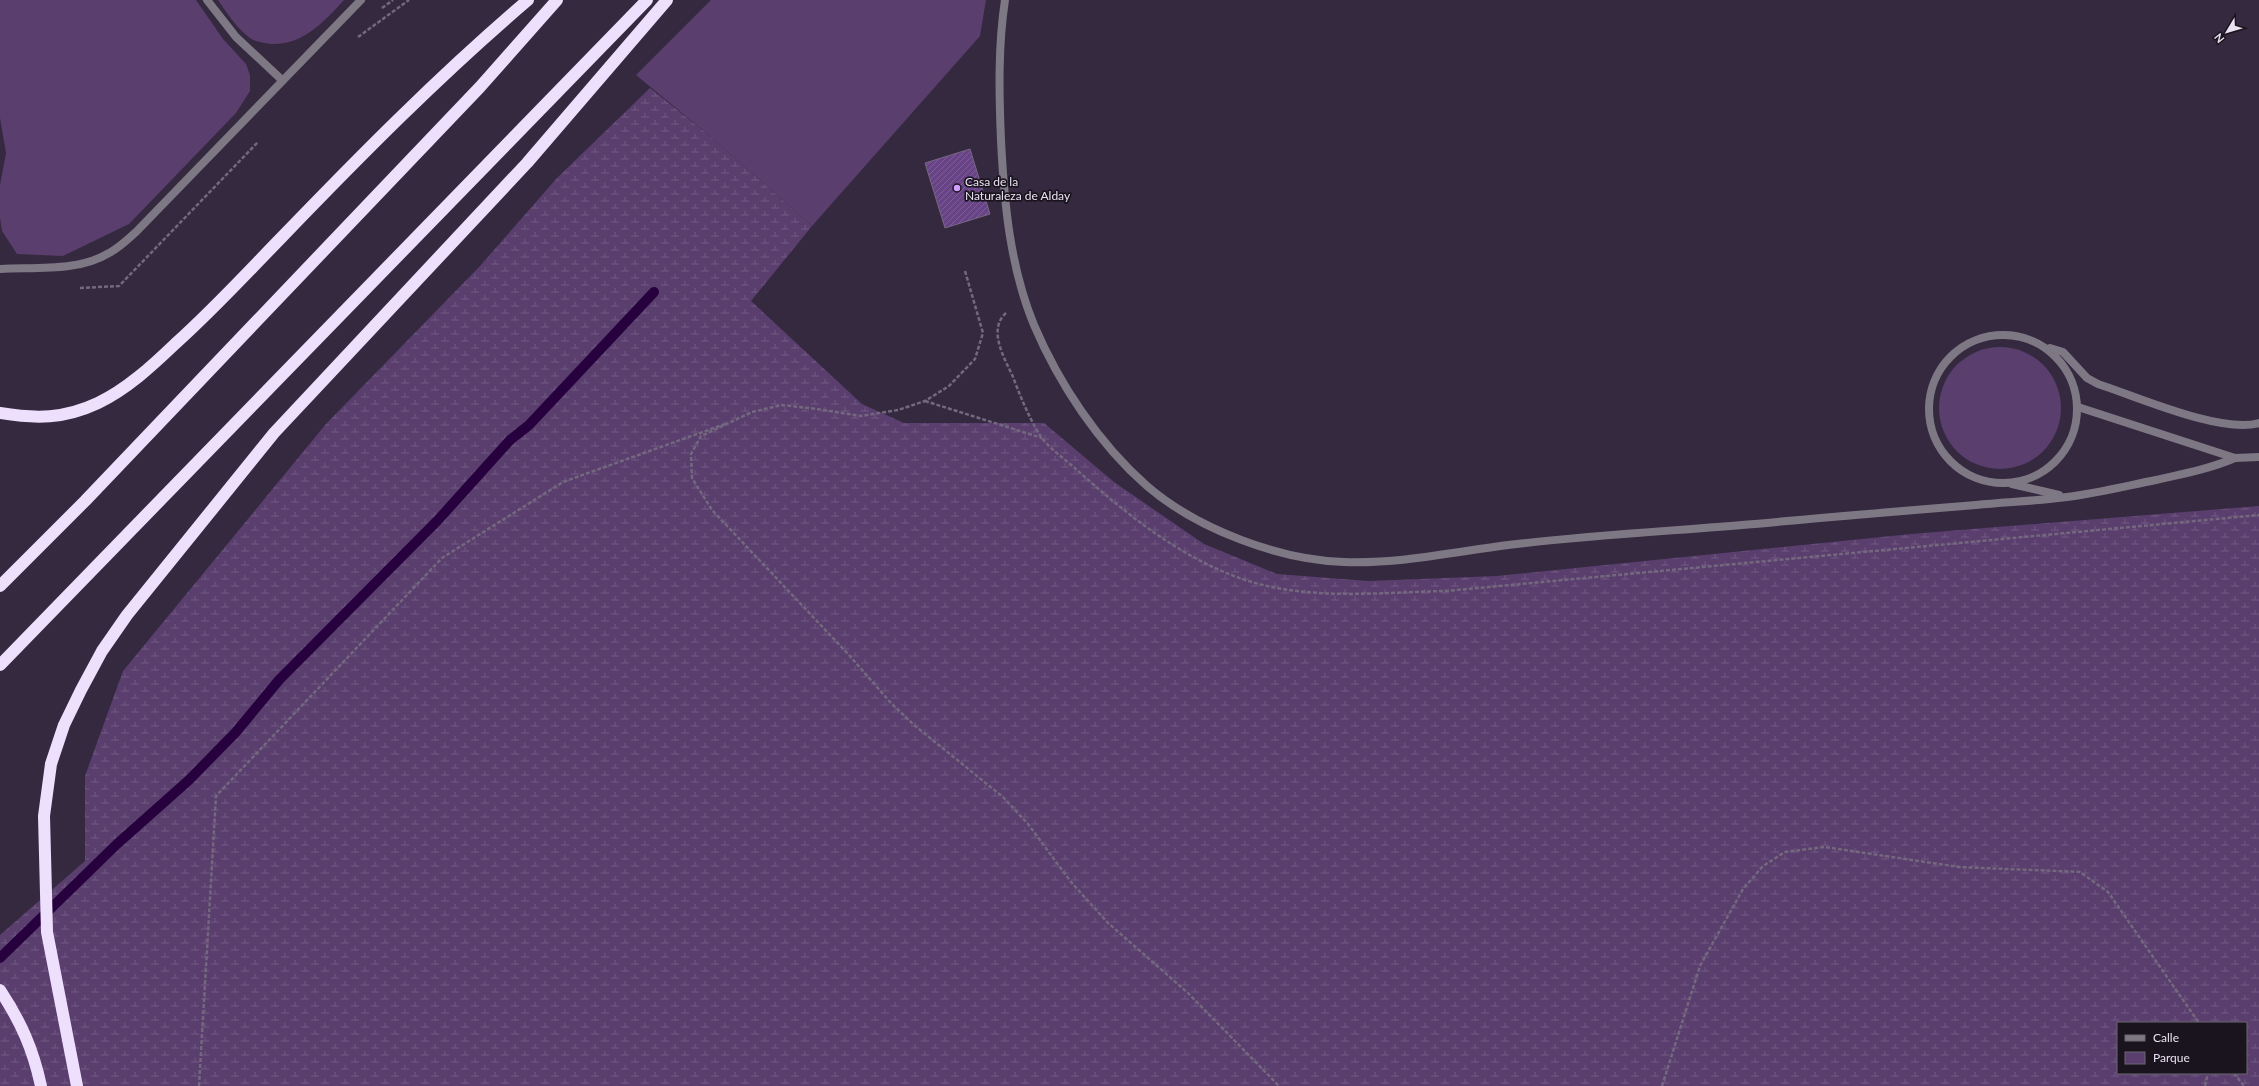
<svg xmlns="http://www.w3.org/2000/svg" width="2259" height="1086" font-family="Lato,sans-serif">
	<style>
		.green { fill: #593e6e }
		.wetland { fill: url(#wetland-marsh); fill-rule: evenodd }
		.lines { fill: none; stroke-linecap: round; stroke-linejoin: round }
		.stream { stroke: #27003e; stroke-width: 10 }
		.building { fill: url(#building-hatch); stroke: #766883 }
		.path { stroke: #73687d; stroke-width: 2.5; stroke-dasharray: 4 2; stroke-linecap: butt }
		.lane { stroke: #7e7884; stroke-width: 8 }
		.street { stroke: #7e7884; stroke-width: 8 }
		.highway { stroke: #eedffd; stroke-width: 12 }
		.poi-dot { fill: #d19dfe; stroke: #1a141f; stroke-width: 1.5 }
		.labels { text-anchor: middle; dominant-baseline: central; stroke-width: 3.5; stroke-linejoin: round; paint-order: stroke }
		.poi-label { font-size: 12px; fill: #e9e2f1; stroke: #1a141f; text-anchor: start }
	</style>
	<defs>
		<pattern id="wetland-marsh" width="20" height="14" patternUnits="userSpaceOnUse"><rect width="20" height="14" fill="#593e6e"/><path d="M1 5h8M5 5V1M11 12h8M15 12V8" fill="none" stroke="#715a83"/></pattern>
		<pattern id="building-hatch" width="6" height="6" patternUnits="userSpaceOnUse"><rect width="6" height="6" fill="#684386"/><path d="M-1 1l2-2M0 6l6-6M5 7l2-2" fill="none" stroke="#7e5e98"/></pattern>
	</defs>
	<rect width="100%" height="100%" fill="#352940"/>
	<g class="green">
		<polygon points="0,0 196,0 223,39 246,64 250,75 250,91 236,113 129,224 63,256 17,254 2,231 0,218 0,185 6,153 0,118"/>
		<path d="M218,0h126c-20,22 -42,46 -74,44 -6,-1 -15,-2 -20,-6 -13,-9 -23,-25 -32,-38z"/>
		<polygon points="711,0 986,0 980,36 812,226 705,132 636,75"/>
		<circle cx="2000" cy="408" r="61"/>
	</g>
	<path class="wetland" d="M650,88l55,44 107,94 -61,75 111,103 42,19h140l70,59 90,62 73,30 91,7 129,-5 414,-42 348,-28v580h-2259v-151l85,-74v-85l38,-105 203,-247 154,-158 77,-88zM2118,1023h128v50h-128z"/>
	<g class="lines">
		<polyline class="stream" points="0,958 117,844 189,780 236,732 279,680 438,520 510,440 529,425 654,292"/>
	</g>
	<polygon class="building" points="970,149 990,214 945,228 925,163"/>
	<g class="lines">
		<g class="path">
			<polyline points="382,8 393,0"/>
			<polyline points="358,37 409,0"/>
			<polyline points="965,271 983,333 975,359 949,386 925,401 898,410 861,416 817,409 782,405 752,412 701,436 691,454 692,478 712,510 849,655 890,702 914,725 1003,797 1028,824 1071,882 1107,922 1188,993 1279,1086"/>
			<polyline points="80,288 119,286 258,142"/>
			<path d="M1006,313c-19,17 -1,46 7,64 8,21 16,41 28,60 9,12 25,23 36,33 58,52 127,107 206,119 54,9 109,3 163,2l813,-76"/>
			<polyline points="925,401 1042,438"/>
			<polyline points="2234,1073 2244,1086"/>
			<polyline points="199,1086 216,796 442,558 563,482 725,424"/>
			<polyline points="1662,1086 1700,966 1743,889 1763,866 1785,852 1825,847 1959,867 2080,872 2108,892 2199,1023"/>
			<polyline points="2205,1086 2208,1073"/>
		</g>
		<g class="lane">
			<polyline points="207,0 236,37 282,80"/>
			<path d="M1005,0c-7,46 -6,93 -4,140 3,62 9,127 33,185 25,59 65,119 113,161 50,43 132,74 197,76 55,2 110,-10 164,-17 82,-10 165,-14 247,-21 73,-7 147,-13 221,-19 30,-3 61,-4 91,-8 30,-4 59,-11 89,-17 27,-6 53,-11 79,-22"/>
			<path d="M0,269c34,-2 78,3 109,-16 10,-5 18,-13 27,-21l225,-232"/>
			<circle cx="2003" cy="409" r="74"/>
			<path d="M2050,348l13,4 24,26 11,6c40,13 123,50 161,39"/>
			<polyline points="2078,407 2235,458"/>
			<polyline points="2012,484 2059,495"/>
		</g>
		<polyline class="street" points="2235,458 2259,457"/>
		<g class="highway">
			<path d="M0,413c36,6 64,6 98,-10 29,-14 54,-37 77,-59 37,-33 71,-70 106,-106 79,-82 160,-164 247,-238"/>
			<polyline points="0,586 85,501 480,87 557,0"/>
			<polyline points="0,665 647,0"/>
			<path d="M0,990c21,32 33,59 41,96"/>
			<polyline points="77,1086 47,932 44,816 51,764 64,725 81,690 102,651 127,615 274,433 527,163 667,0"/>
		</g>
	</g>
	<circle class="poi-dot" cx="957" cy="188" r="4"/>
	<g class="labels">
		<g class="poi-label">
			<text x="965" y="181">Casa de la<tspan x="965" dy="14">Naturaleza de Alday</tspan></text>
		</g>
	</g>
	<rect x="2117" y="1022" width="130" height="52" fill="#1a141f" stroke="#6d6673"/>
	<rect x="2125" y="1035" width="20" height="6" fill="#7e7884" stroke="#6d6673"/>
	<text x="2153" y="1042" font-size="12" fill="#e9e2f1">Calle</text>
	<rect x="2125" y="1052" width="20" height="12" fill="#593e6e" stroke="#6d6673"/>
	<text x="2153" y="1062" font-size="12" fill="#e9e2f1">Parque</text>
	<g transform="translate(2227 32) rotate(232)" stroke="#1a141f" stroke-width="3" paint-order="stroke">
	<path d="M0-3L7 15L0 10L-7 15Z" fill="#e9e2f1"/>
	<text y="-6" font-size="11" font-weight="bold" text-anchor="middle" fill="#e9e2f1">N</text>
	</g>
</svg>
